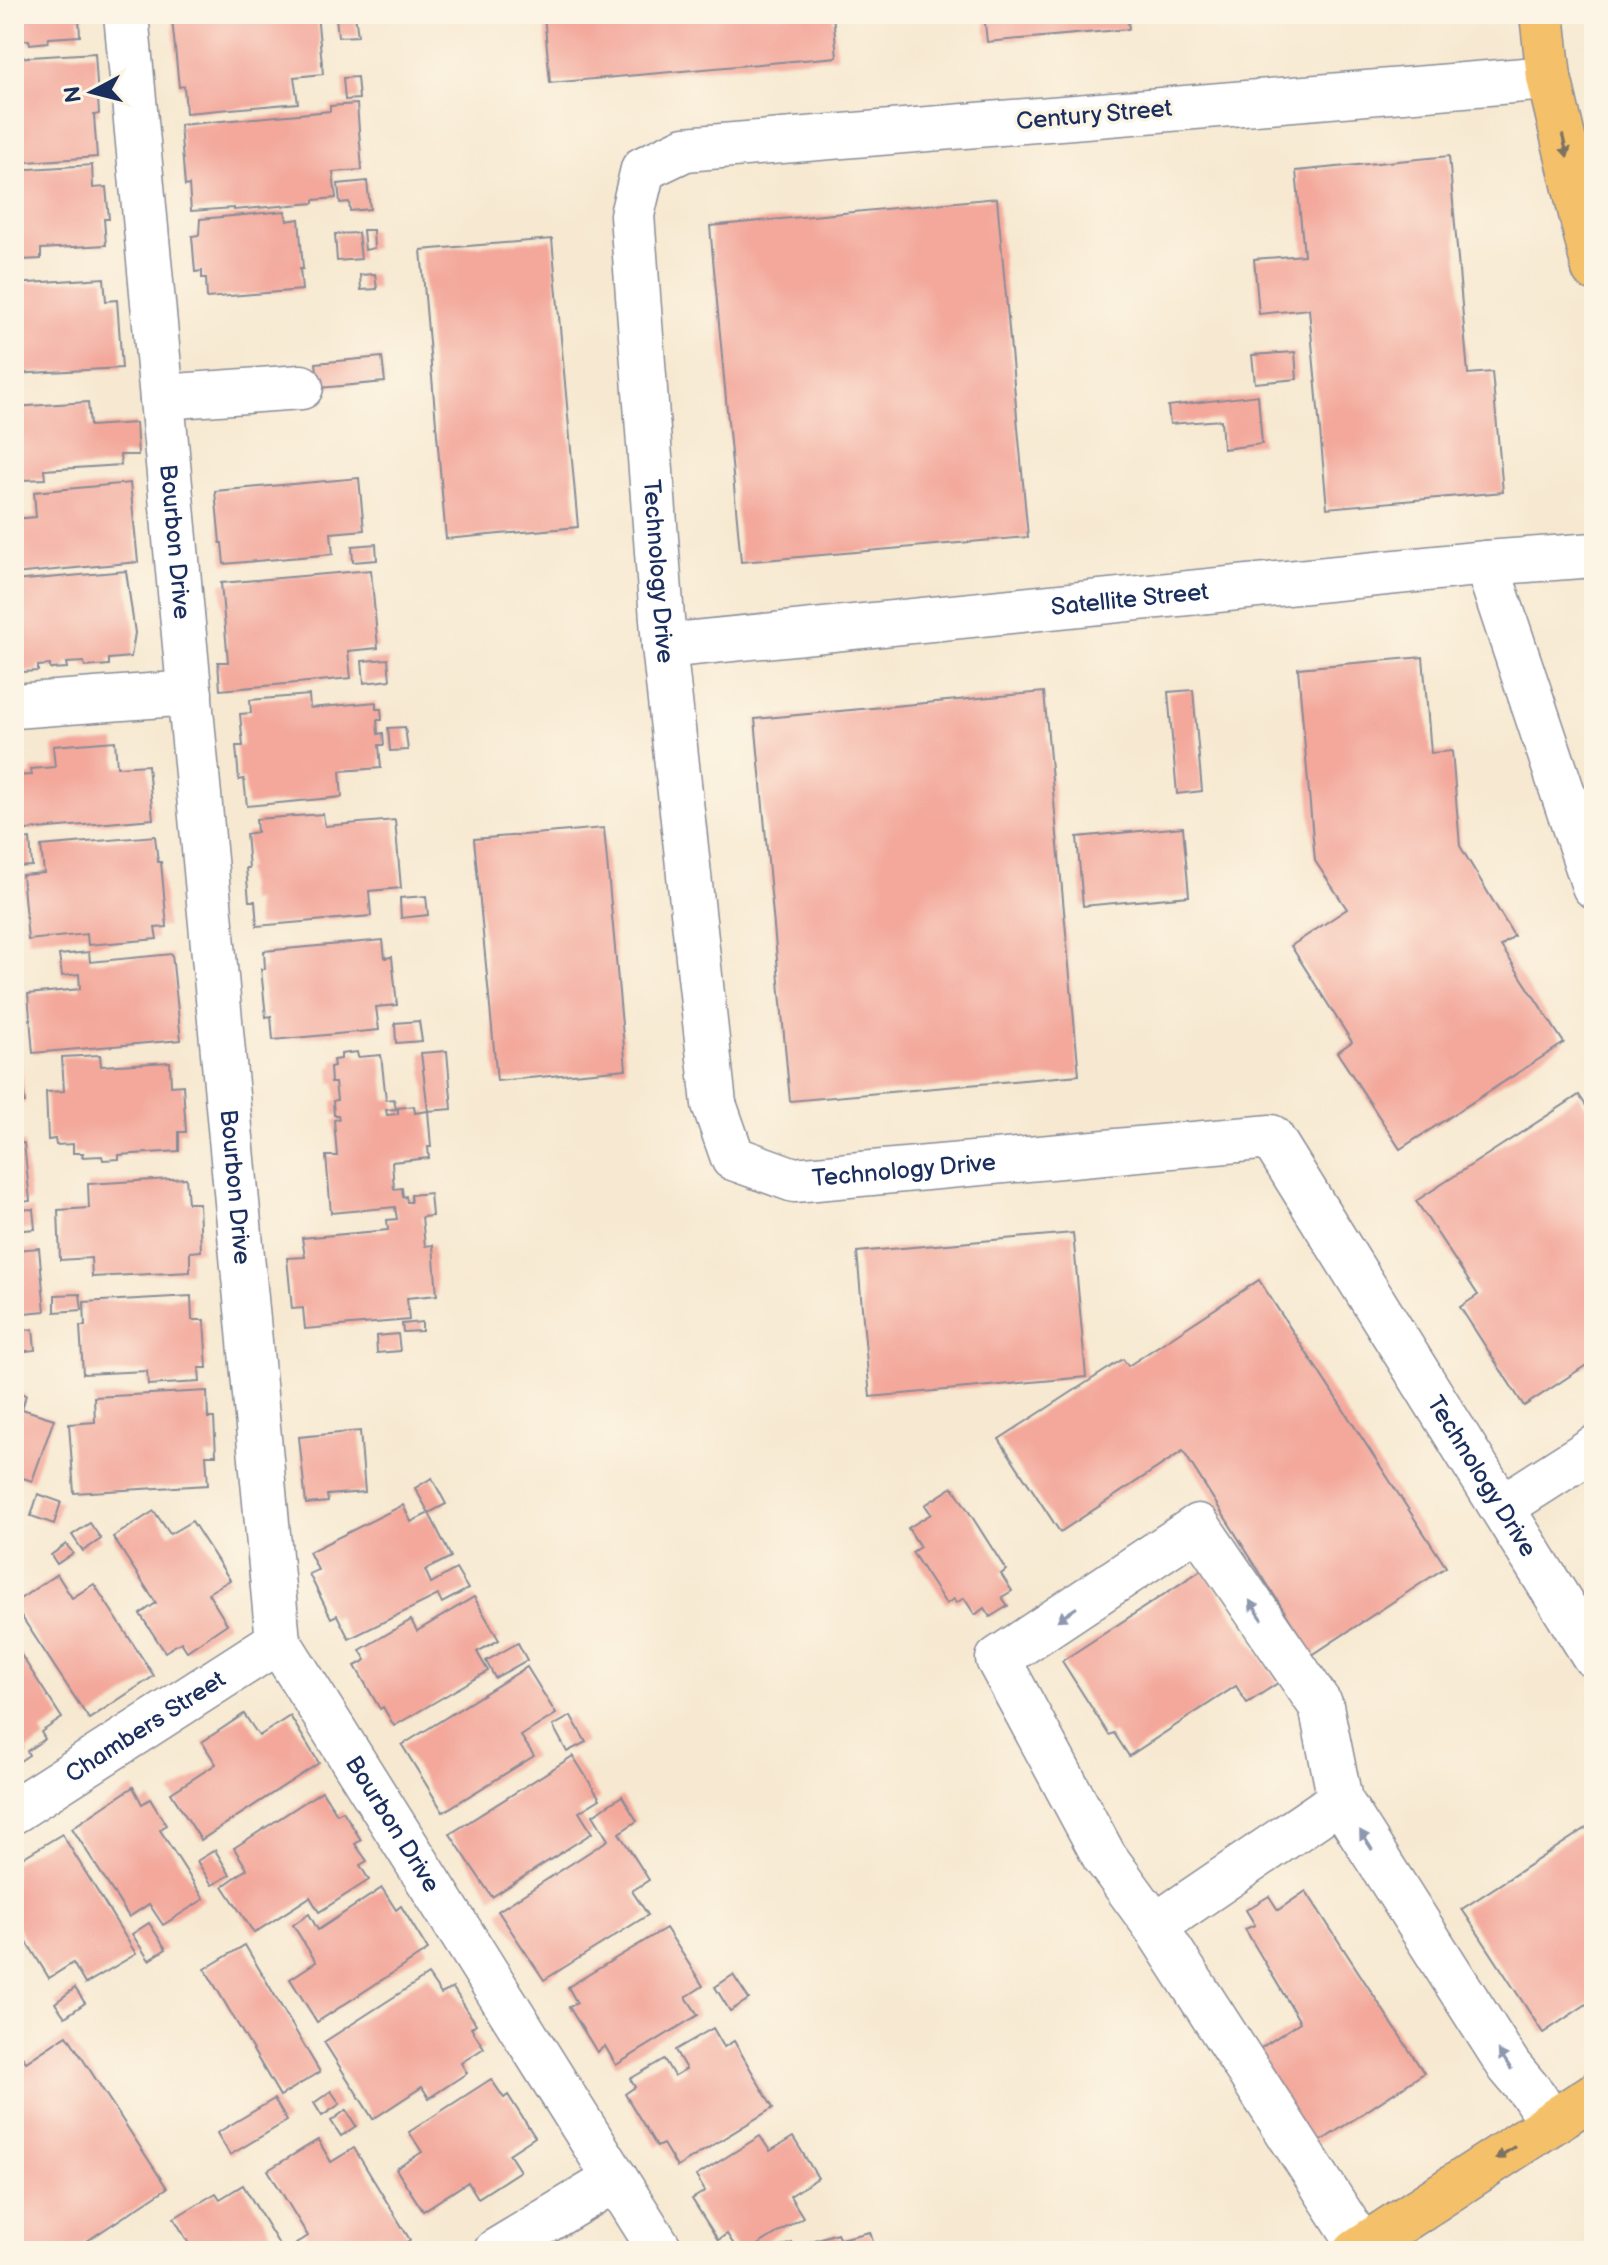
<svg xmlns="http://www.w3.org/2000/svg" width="1608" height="2265" font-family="'Balsamiq Sans',sans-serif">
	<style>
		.building { fill: #f3a89b }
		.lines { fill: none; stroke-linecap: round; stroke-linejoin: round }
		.minor-casing { stroke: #898c98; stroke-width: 47 }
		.major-casing { stroke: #898c98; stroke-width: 47 }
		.minor { stroke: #fff; stroke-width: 44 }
		.major { stroke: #f4c16a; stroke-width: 44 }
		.oneway { fill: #7d7163 }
		.oneway2 { fill: #8d97ae }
		.labels { text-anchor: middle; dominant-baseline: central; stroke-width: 7; stroke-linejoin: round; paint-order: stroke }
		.street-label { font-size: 24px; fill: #1b2f5e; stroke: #fcf5e5 }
	</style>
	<rect width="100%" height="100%" fill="#fcf5e5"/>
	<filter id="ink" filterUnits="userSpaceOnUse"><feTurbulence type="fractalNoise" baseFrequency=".0125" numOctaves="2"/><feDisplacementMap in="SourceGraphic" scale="16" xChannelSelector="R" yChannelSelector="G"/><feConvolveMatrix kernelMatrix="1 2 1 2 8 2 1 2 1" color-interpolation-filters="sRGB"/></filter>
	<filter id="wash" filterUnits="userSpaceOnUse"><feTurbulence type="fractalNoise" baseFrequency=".006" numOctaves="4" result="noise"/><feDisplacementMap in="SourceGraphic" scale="32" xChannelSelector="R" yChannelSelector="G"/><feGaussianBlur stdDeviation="1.8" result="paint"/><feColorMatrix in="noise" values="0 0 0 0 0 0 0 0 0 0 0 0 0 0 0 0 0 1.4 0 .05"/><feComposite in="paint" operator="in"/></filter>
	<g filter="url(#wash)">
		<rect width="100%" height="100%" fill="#f7e9d1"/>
		<g id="blocks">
			<g class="building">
				<polygon points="14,14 84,14 84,18 79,19 80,36 49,38 48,42 30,44 29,40 14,41"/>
				<polygon points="284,14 317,14 323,74 294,77 298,103 186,113 184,86 179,87 172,19 210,16 210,20"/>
				<polygon points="544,14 833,14 837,57 550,83"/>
				<polygon points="984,14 1127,14 1129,29 987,42"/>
				<polygon points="355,15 358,36 338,37 336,17"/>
				<polygon points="95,53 99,114 94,115 97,157 14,163 14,58"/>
				<polygon points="357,77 359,99 345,100 343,78"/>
				<polygon points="357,104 362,170 333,172 336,198 314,200 314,203 234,210 234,208 191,211 189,185 185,186 180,125 330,111 330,106"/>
				<polygon points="1449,156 1468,374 1492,372 1503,492 1327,508 1309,309 1259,314 1254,259 1304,255 1296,171"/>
				<polygon points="92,165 93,188 106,187 109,219 104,219 106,245 41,249 41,259 20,260 20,251 14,251 14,170"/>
				<polygon points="367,181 370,209 350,211 349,202 340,203 338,184"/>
				<polygon points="997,198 1028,537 741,562 710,226"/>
				<polygon points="285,211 287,221 299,219 303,269 300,269 302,290 207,298 206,278 202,278 202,271 195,272 192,236 199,235 200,219"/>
				<polygon points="363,230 373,230 374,248 365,250"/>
				<polygon points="358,233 361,259 337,261 335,234"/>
				<polygon points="552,239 578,527 446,539 421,250"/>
				<polygon points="375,274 377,289 361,290 360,275"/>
				<polygon points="104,278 106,301 117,300 122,368 14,374 14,284"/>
				<polygon points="1295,352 1297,379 1255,383 1252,355"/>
				<polygon points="382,357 385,382 319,388 316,363"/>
				<polygon points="1258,395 1262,444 1223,449 1221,420 1170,424 1168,406"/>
				<polygon points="88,402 90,426 136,423 138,455 120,455 121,465 44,470 45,479 24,480 23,471 14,472 14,407"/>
				<polygon points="359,478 364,530 331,533 333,554 224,564 222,543 220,543 215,491"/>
				<polygon points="130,483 138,562 14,574 14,519 36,517 34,492"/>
				<polygon points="376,544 377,560 353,562 352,546"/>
				<polygon points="371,570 378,648 348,651 351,678 220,690 218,662 228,662 221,583"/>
				<polygon points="126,571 135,633 131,657 109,659 109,665 85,667 84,662 66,663 67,668 50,669 50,665 38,666 38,671 22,672 21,668 14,668 14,581"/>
				<polygon points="1423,657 1431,753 1452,751 1460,846 1514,936 1501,946 1564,1043 1400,1149 1337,1052 1352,1042 1291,946 1347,909 1315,861 1298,668"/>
				<polygon points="388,659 390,680 364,683 362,661"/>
				<polygon points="1193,690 1202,791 1177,794 1168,692"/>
				<polygon points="1044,692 1079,1075 790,1101 755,719"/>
				<polygon points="309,695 310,708 376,702 376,709 381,709 382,720 377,720 378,734 383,733 384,745 379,745 381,768 340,771 342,797 247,806 244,779 239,780 236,746 243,746 240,714 251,713 250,700"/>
				<polygon points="405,727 408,750 390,751 388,728"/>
				<polygon points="115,741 117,767 148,765 153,819 15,831 14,776 32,775 31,769 55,767 53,746"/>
				<polygon points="323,814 325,826 395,820 401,888 369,891 371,916 257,926 255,901 249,901 246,868 249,868 246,834 257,832 256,819"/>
				<polygon points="1183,827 1189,896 1083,906 1077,837"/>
				<polygon points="604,828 626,1069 497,1081 474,839"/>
				<polygon points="155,836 158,862 161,862 167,927 155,928 157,939 88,945 87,934 28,940 22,875 44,873 41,846"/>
				<polygon points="30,839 32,866 14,867 14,841"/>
				<polygon points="426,896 428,915 401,918 400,898"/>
				<polygon points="383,940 385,958 392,957 397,1005 376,1007 379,1030 273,1040 271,1016 266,1017 261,969 265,969 264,951"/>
				<polygon points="89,952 90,962 172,954 181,1040 33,1053 28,994 80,989 79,974 62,976 59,955"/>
				<polygon points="419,1021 422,1041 396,1043 395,1023"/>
				<polygon points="14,1046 19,1046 25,1103 14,1104"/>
				<polygon points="447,1051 452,1109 428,1111 421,1053"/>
				<polygon points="357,1052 358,1057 381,1055 386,1100 394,1099 396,1109 386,1110 387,1115 398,1114 398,1108 414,1106 415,1113 428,1111 431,1147 428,1147 429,1158 392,1162 394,1189 402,1188 403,1197 406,1196 407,1202 411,1202 411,1195 430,1193 432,1216 422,1217 425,1246 433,1245 437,1295 407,1298 409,1320 305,1329 303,1308 292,1309 287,1258 305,1257 302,1238 388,1230 387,1220 397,1219 395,1207 331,1213 326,1156 337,1156 334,1120 339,1119 338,1115 334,1115 333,1101 337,1100 335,1083 331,1083 330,1067 334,1066 333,1060 341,1059 341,1054"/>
				<polygon points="100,1055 101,1066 170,1062 171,1086 183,1085 186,1132 179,1132 179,1151 119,1155 119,1159 103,1160 102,1156 82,1157 83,1153 73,1153 73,1144 56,1145 55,1139 48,1140 46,1092 64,1091 62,1057"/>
				<polygon points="1579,1095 1594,1118 1594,1360 1524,1406 1460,1307 1478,1295 1416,1201"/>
				<polygon points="24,1143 30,1201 14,1203 14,1144"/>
				<polygon points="186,1178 188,1203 199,1203 201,1251 190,1252 190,1272 92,1277 91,1258 60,1260 58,1210 89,1208 88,1184"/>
				<polygon points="33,1209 35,1229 14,1231 14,1210"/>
				<polygon points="1073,1233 1086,1377 870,1397 857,1252"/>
				<polygon points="39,1248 45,1311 14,1314 14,1250"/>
				<polygon points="1259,1280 1446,1567 1312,1655 1183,1451 1060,1532 999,1439 1123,1359 1128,1366"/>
				<polygon points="80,1294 82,1310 55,1312 55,1295"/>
				<polygon points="191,1296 192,1320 204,1320 207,1368 199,1368 200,1382 148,1385 147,1371 83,1374 80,1326 85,1326 84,1302"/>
				<polygon points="422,1322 422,1331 403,1332 402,1324"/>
				<polygon points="33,1329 35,1350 19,1352 17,1331"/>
				<polygon points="398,1334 400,1351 377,1353 376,1336"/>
				<polygon points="14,1391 26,1395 22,1409 54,1419 32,1481 14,1475"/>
				<polygon points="207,1391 208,1418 214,1418 216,1455 206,1455 208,1485 74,1493 69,1424 95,1422 94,1397"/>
				<polygon points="360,1431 365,1492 327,1495 328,1502 306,1504 299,1437"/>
				<polygon points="432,1478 446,1504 429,1513 415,1488"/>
				<polygon points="953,1487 1006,1570 1001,1574 1012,1591 1002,1597 1008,1606 990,1617 984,1608 975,1615 964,1598 956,1603 954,1599 946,1604 912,1552 920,1547 908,1528 931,1514 925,1505"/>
				<polygon points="38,1494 61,1502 54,1524 31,1516"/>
				<polygon points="403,1505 411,1522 429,1513 451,1557 425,1570 431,1583 456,1569 468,1589 442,1603 438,1595 349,1639 337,1615 331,1618 309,1574 318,1570 309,1552"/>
				<polygon points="154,1511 170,1534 192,1521 230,1580 208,1593 227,1624 187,1651 181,1642 165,1652 140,1614 156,1603 113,1537"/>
				<polygon points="90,1523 101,1539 83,1551 72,1535"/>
				<polygon points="66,1544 73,1553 57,1564 51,1555"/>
				<polygon points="1203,1569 1278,1683 1247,1703 1236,1686 1129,1756 1114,1733 1109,1735 1062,1661"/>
				<polygon points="57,1574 72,1598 94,1584 154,1676 89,1719 14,1605 14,1603"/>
				<polygon points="474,1597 499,1640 477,1652 488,1671 394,1726 383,1707 380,1709 355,1666 366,1660 360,1650 411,1620 417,1631"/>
				<polygon points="518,1643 527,1660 495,1678 486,1661"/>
				<polygon points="14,1644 62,1718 41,1732 45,1739 27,1751 29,1755 14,1765"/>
				<polygon points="527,1667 556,1714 521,1736 534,1756 443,1812 402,1745"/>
				<polygon points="244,1714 259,1736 290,1716 319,1763 201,1840 171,1793 216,1764 202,1742"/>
				<polygon points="571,1716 586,1742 567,1752 553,1726"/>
				<polygon points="573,1756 600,1799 579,1812 592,1833 492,1897 450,1834"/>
				<polygon points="133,1787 142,1804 150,1799 166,1825 160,1830 204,1899 163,1925 149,1904 129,1917 72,1828"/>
				<polygon points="322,1791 337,1814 343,1811 361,1840 355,1844 367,1861 360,1865 369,1880 319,1912 310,1897 254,1933 223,1886 247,1869 234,1848"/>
				<polygon points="622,1796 637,1821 619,1833 649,1880 632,1891 648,1915 544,1980 498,1911 608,1840 593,1815"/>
				<polygon points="1594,1823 1594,1999 1543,2033 1462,1909"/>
				<polygon points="62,1834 136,1954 85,1984 73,1963 49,1978 14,1921 14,1863"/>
				<polygon points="215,1850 230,1875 212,1885 197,1861"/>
				<polygon points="382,1888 396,1910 401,1906 428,1950 317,2022 290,1979 316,1962 293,1925 309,1914 318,1930"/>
				<polygon points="1306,1891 1424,2073 1309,2149 1249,2056 1300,2022 1245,1929 1255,1925 1246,1910 1269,1896 1278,1910"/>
				<polygon points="149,1923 166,1949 149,1960 132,1934"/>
				<polygon points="666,1928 703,1986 686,1997 698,2015 616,2065 605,2046 597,2052 569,2007 577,2003 568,1987"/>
				<polygon points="245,1945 320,2072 280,2096 205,1969"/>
				<polygon points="428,1975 441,1994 453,1988 476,2024 471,2028 484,2048 461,2063 467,2073 429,2098 422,2087 373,2119 324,2042"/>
				<polygon points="733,1975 749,1999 730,2011 715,1987"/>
				<polygon points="75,1988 85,2003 65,2017 55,2003"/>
				<polygon points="713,2028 724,2047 734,2041 773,2108 677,2167 663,2144 657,2147 625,2094 635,2087 630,2079 664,2059 674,2076 686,2069 675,2050"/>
				<polygon points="67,2035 167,2188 72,2251 14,2251 14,2061 22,2056 26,2062"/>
				<polygon points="491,2079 504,2098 508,2095 535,2137 509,2154 520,2171 478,2198 468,2182 423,2211 396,2169 422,2152 409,2132"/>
				<polygon points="331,2091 340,2104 322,2116 314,2103"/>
				<polygon points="274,2099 287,2121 230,2155 217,2133"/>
				<polygon points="346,2110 356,2126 341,2136 331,2121"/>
				<polygon points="760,2136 770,2151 793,2137 818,2178 790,2196 803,2217 748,2251 738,2251 727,2234 718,2240 692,2199 705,2191 696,2176"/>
				<polygon points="318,2140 331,2162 354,2148 410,2240 391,2251 300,2251 296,2244 308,2236 268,2170"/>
				<polygon points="243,2185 283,2251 193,2251 174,2218 216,2193 220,2199"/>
				<polygon points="870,2232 876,2251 769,2251 792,2243 793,2247 837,2233 840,2239"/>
			</g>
		</g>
	</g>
	<g filter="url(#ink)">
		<use href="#blocks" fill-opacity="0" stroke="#898c98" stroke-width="2"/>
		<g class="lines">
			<defs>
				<g id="minor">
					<path id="s1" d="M126,14l152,1627 383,610"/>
					<path id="s2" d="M1549,78l-864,71 -42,20 -11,46 32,431 50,458 19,54 61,22 477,-43 323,519"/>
					<polyline points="162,397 301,387"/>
					<polyline points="1486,563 1594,886"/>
					<path id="s3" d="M664,646l822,-83 108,-8"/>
					<polyline points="14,706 190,693"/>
					<polyline points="1502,1507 1594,1448"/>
					<path id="s4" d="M14,1811l264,-170"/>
					<polyline points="1155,1926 1340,1800"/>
					<polyline points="1362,2247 1155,1926 1104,1856 998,1659 1198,1526 1321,1706 1340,1800 1509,2066 1534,2096 1551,2123"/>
					<polyline points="496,2251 616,2179"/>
				</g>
				<g id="major">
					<polyline points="1542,14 1549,78 1594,269"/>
					<polyline points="1356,2251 1594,2095"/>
				</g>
			</defs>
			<use href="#minor" class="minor-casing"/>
			<use href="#major" class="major-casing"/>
			<use href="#minor" class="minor"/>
			<use href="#major" class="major"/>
		</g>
		<defs><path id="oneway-solid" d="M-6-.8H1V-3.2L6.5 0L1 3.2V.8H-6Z" transform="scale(2)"/></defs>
		<g class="oneway">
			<use href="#oneway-solid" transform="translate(1565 146) rotate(77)"/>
			<use href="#oneway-solid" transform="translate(1505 2153) rotate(147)"/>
		</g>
		<g class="oneway2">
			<use href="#oneway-solid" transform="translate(1256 1610) rotate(-124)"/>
			<use href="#oneway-solid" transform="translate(1067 1614) rotate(146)"/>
			<use href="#oneway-solid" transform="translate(1366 1840) rotate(-122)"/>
			<use href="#oneway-solid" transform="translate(1505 2060) rotate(-124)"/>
		</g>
	</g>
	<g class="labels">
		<g class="street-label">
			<text transform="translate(1094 115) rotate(-5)">Century Street</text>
			<text stroke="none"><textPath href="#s1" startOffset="530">Bourbon Drive</textPath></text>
			<text stroke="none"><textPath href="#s2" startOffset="1318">Technology Drive</textPath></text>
			<text stroke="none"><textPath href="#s3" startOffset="468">Satellite Street</textPath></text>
			<text stroke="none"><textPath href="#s2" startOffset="2086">Technology Drive</textPath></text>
			<text stroke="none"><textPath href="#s1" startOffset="1178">Bourbon Drive</textPath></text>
			<text stroke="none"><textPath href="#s2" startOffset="2854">Technology Drive</textPath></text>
			<text stroke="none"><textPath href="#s4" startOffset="156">Chambers Street</textPath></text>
			<text stroke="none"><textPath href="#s1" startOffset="1850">Bourbon Drive</textPath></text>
		</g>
	</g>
	<rect width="1608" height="2265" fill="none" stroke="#fcf5e5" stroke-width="48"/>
	<g transform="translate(92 92) rotate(263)" stroke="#fcf5e5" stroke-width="6" paint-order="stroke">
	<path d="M0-6L14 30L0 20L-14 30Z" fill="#1b2f5e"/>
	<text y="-12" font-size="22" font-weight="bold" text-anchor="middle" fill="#1b2f5e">N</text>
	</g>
</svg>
